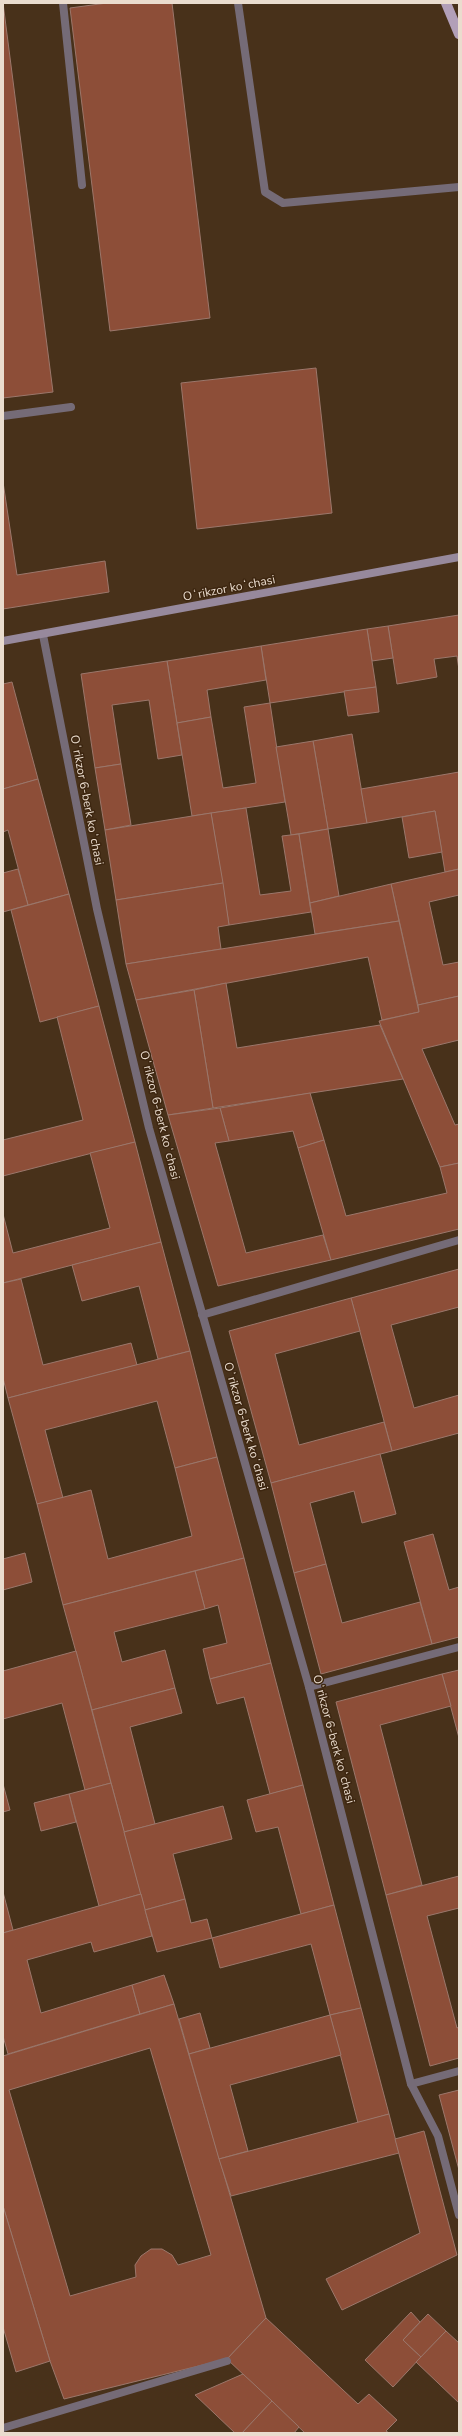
<svg xmlns="http://www.w3.org/2000/svg" width="462" height="2436" font-family="'Nunito Sans',sans-serif">
	<style>
		.building { fill: #8d4e38; stroke: #9b776b; fill-rule: evenodd }
		.lines { fill: none; stroke-linecap: round; stroke-linejoin: round }
		.service { stroke: #756b77; stroke-width: 8 }
		.minor { stroke: #756b77; stroke-width: 8 }
		.secondary { stroke: #97899c; stroke-width: 8 }
		.primary { stroke: #b29fb8; stroke-width: 10 }
		.labels { text-anchor: middle; dominant-baseline: central; stroke-width: 3; stroke-linejoin: round; paint-order: stroke }
		.street-label { font-size: 12px; fill: #eadcce; stroke: #3d2610 }
	</style>
	<rect width="100%" height="100%" fill="#48311a"/>
	<g class="building">
		<polygon points="3,3 53,392 3,398"/>
		<polygon points="107,3 172,3 210,318 110,331 70,8"/>
		<polygon points="316,368 332,513 197,529 181,383"/>
		<polygon points="3,482 17,575 105,561 109,592 3,609"/>
		<polygon points="459,615 459,670 457,656 434,659 437,677 397,684 388,626"/>
		<polygon points="388,626 393,658 372,661 367,629"/>
		<polygon points="367,629 376,687 270,703 261,646"/>
		<polygon points="261,646 266,680 207,690 211,717 177,723 167,661"/>
		<polygon points="167,661 182,755 158,759 149,700 112,705 121,764 95,768 81,674"/>
		<polygon points="12,682 38,779 3,789 3,684"/>
		<polygon points="376,687 379,712 348,716 344,691"/>
		<polygon points="270,703 285,802 192,816 177,723 211,717 223,788 256,783 244,707"/>
		<polygon points="352,734 367,823 328,829 313,741"/>
		<polygon points="313,741 328,829 291,835 276,747"/>
		<polygon points="121,764 131,825 105,830 95,768"/>
		<polygon points="459,772 459,869 445,872 435,811 367,823 361,789"/>
		<polygon points="38,779 69,894 28,905 8,830 3,832 3,789"/>
		<polygon points="246,808 260,895 291,891 282,836 299,834 311,912 229,925 211,813"/>
		<polygon points="435,811 442,852 409,858 402,817"/>
		<polygon points="211,813 223,883 116,900 105,830"/>
		<polygon points="328,829 339,896 310,903 299,834"/>
		<polygon points="18,869 28,905 3,912 3,873"/>
		<polygon points="459,869 459,895 429,902 443,965 459,962 459,996 418,1005 391,884"/>
		<polygon points="223,883 229,925 218,927 221,949 126,964 116,900"/>
		<polygon points="391,884 399,921 315,934 310,903"/>
		<polygon points="69,894 99,1006 40,1022 11,910"/>
		<polygon points="399,921 419,1012 382,1020 368,957 136,1000 126,964"/>
		<polygon points="226,983 237,1048 380,1025 403,1079 213,1108 194,990"/>
		<polygon points="194,990 213,1108 168,1115 136,1000"/>
		<polygon points="459,996 459,1040 422,1049 455,1125 459,1124 459,1163 440,1167 379,1021 419,1012 418,1005"/>
		<polygon points="99,1006 135,1142 3,1176 3,1140 83,1120 57,1017"/>
		<polygon points="310,1093 324,1140 298,1148 293,1131 229,1141 220,1108"/>
		<polygon points="220,1108 229,1141 215,1143 246,1253 323,1235 331,1260 218,1286 168,1115"/>
		<polygon points="324,1140 346,1216 447,1193 440,1167 459,1163 459,1229 331,1260 298,1148"/>
		<polygon points="135,1142 161,1242 3,1283 3,1214 13,1253 110,1228 90,1153"/>
		<polygon points="161,1242 190,1351 158,1359 139,1286 82,1301 72,1265"/>
		<polygon points="459,1269 459,1307 391,1325 414,1408 459,1395 459,1433 392,1451 351,1298"/>
		<polygon points="21,1279 43,1365 131,1343 137,1365 8,1398 3,1378 3,1283"/>
		<polygon points="351,1298 360,1331 275,1354 299,1445 384,1422 392,1451 271,1483 229,1331"/>
		<polygon points="190,1351 217,1457 175,1468 157,1401 45,1430 63,1498 37,1504 8,1398"/>
		<polygon points="380,1454 396,1514 362,1523 354,1491 310,1503 326,1564 294,1573 271,1483"/>
		<polygon points="217,1457 244,1558 63,1605 37,1504 91,1490 108,1559 192,1536 175,1468"/>
		<polygon points="433,1534 449,1590 459,1587 459,1637 432,1644 404,1542"/>
		<polygon points="25,1553 32,1582 3,1590 3,1559"/>
		<polygon points="244,1558 271,1663 210,1679 203,1649 227,1643 218,1605 205,1609 195,1571"/>
		<polygon points="326,1564 342,1623 420,1602 432,1644 321,1674 294,1573"/>
		<polygon points="195,1571 205,1609 114,1632 122,1662 165,1650 175,1688 92,1710 63,1605"/>
		<polygon points="76,1651 111,1783 85,1790 62,1703 3,1719 3,1671"/>
		<polygon points="271,1663 303,1785 270,1794 244,1697 217,1704 210,1679"/>
		<polygon points="459,1670 459,1738 442,1674"/>
		<polygon points="442,1674 451,1706 380,1725 422,1885 386,1895 336,1702"/>
		<polygon points="175,1688 182,1713 130,1727 155,1824 124,1832 92,1710"/>
		<polygon points="111,1783 141,1894 99,1906 69,1794"/>
		<polygon points="3,1784 10,1810 3,1812"/>
		<polygon points="303,1785 334,1905 301,1914 278,1827 256,1832 247,1800"/>
		<polygon points="69,1794 76,1822 41,1831 34,1803"/>
		<polygon points="223,1806 232,1839 173,1854 185,1899 145,1910 124,1832"/>
		<polygon points="459,1876 459,1908 427,1916 457,2028 459,2027 459,2058 430,2066 386,1895"/>
		<polygon points="3,1892 13,1930 3,1933"/>
		<polygon points="141,1894 152,1936 94,1952 91,1942 27,1960 41,2013 132,1985 140,2014 8,2054 3,2036 3,1933"/>
		<polygon points="185,1899 191,1923 207,1919 212,1938 157,1952 145,1910"/>
		<polygon points="334,1905 361,2008 330,2015 311,1944 220,1968 212,1938"/>
		<polygon points="164,1975 174,2004 140,2014 132,1985"/>
		<path d="M174,2004l92,314 -39,41 -163,40 -14,-38 -47,-155v-150zM150,2048l61,207 -33,10 -6,-10 -10,-6h-11l-10,7 -6,9 1,12 -66,19 -61,-206z"/>
		<polygon points="361,2008 389,2114 358,2123 330,2015"/>
		<polygon points="200,2013 210,2048 189,2054 179,2019"/>
		<polygon points="330,2015 341,2055 230,2085 248,2151 219,2159 189,2054"/>
		<polygon points="459,2090 459,2170 439,2095"/>
		<polygon points="389,2114 399,2153 231,2196 219,2159"/>
		<polygon points="424,2131 457,2255 342,2310 326,2279 420,2233 395,2139"/>
		<polygon points="3,2206 50,2361 16,2372 3,2327"/>
		<polygon points="411,2312 420,2322 403,2340 421,2357 393,2387 365,2360"/>
		<polygon points="428,2314 446,2331 421,2357 403,2340"/>
		<polygon points="266,2318 358,2404 369,2394 397,2420 386,2431 389,2433 305,2433 227,2359"/>
		<polygon points="446,2331 459,2343 459,2403 416,2362"/>
		<polygon points="243,2374 272,2401 242,2433 235,2433 195,2395"/>
		<polygon points="272,2401 299,2427 294,2433 242,2433"/>
	</g>
	<g class="lines">
		<g class="service">
			<polyline points="63,3 82,185"/>
			<polyline points="238,3 265,192 283,203 459,187"/>
			<polyline points="3,416 71,407"/>
			<polyline points="202,1315 459,1240"/>
			<polyline points="309,1687 459,1647"/>
			<polyline points="411,2084 459,2071"/>
		</g>
		<g class="minor">
			<polyline points="43,635 97,909 149,1128 309,1687 411,2084 438,2136 459,2215"/>
			<polyline points="3,2428 227,2361"/>
		</g>
		<polyline class="secondary" points="3,641 459,557"/>
		<polyline class="primary" points="446,3 459,34"/>
	</g>
	<g class="labels">
		<g class="street-label">
			<text transform="translate(229 588) rotate(-11)">Oʻrikzor koʻchasi</text>
			<text transform="translate(87 800) rotate(79)">Oʻrikzor 6-berk koʻchasi</text>
			<text transform="translate(160 1115) rotate(76)">Oʻrikzor 6-berk koʻchasi</text>
			<text transform="translate(246 1426) rotate(74)">Oʻrikzor 6-berk koʻchasi</text>
			<text transform="translate(334 1739) rotate(75)">Oʻrikzor 6-berk koʻchasi</text>
		</g>
	</g>
	<rect width="462" height="2436" fill="none" stroke="#eadcce" stroke-width="8"/>
</svg>
